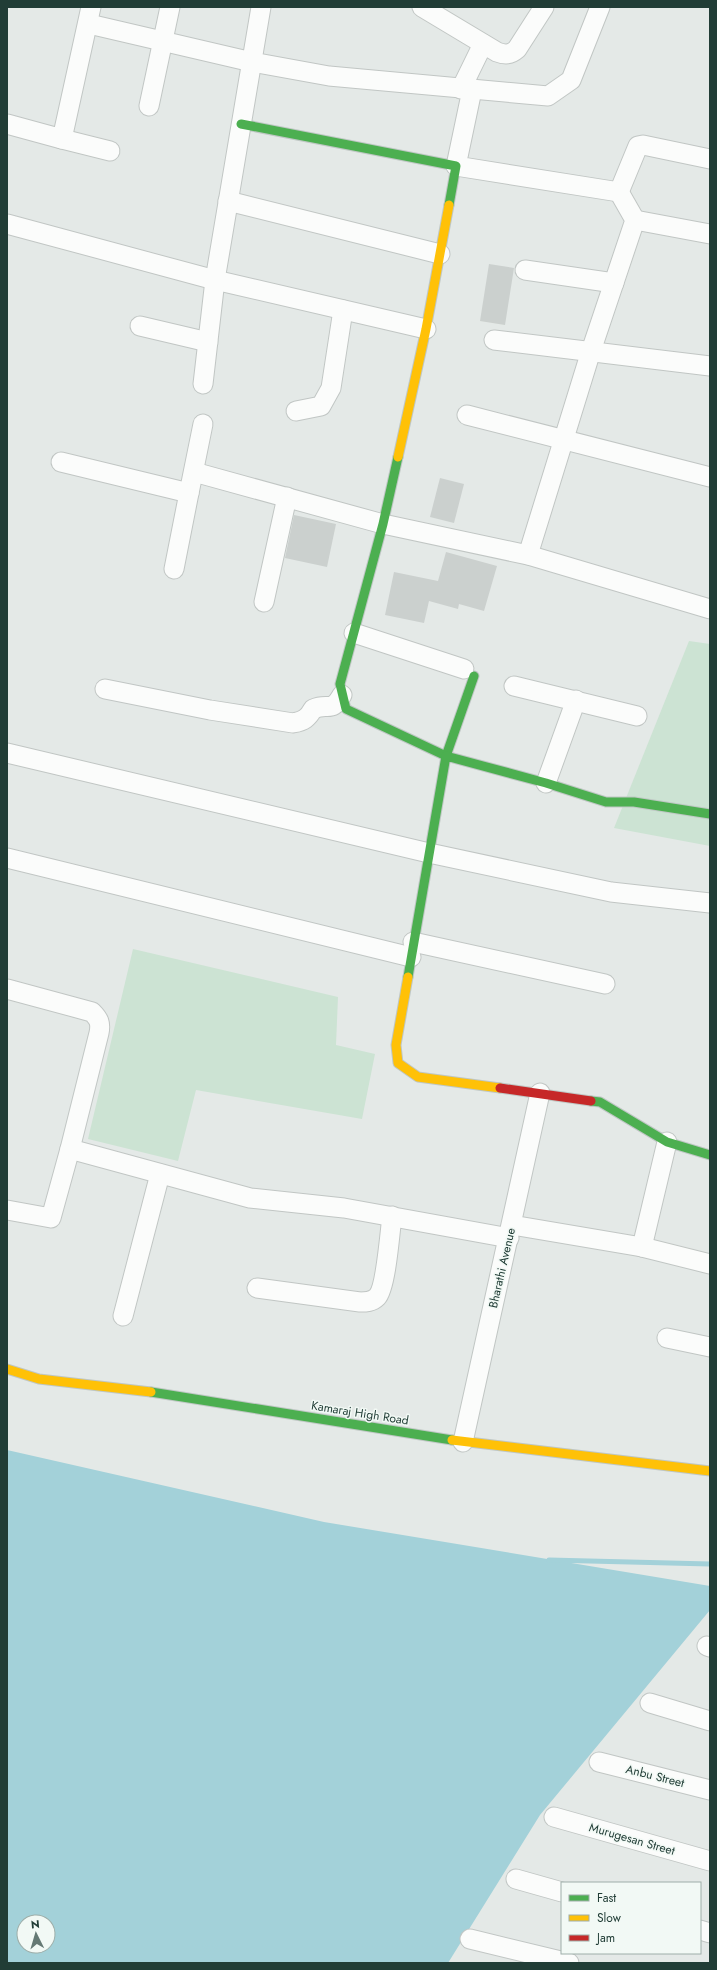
<svg xmlns="http://www.w3.org/2000/svg" width="717" height="1970" font-family="Jost,sans-serif">
	<style>
		.green { fill: #cce3d3 }
		.water { fill: #a3d1d9; fill-rule: evenodd }
		.lines { fill: none; stroke-linecap: round; stroke-linejoin: round }
		.stream { stroke: #a3d1d9; stroke-width: 5 }
		.building { fill: #cbd0ce }
		.street-casing { stroke: #c1c6c4; stroke-width: 21 }
		.fast-casing { stroke: #bfc7c4; stroke-width: 11 }
		.slow-casing { stroke: #bfc7c4; stroke-width: 11 }
		.jam-casing { stroke: #bfc7c4; stroke-width: 11 }
		.street { stroke: #fbfcfb; stroke-width: 19 }
		.fast { stroke: #4caf50; stroke-width: 9 }
		.slow { stroke: #ffc107; stroke-width: 9 }
		.jam { stroke: #c62828; stroke-width: 9 }
		.labels { text-anchor: middle; dominant-baseline: central; stroke-width: 3; stroke-linejoin: round; paint-order: stroke }
		.street-label { font-size: 12px; fill: #213d36; stroke: #f2f9f5 }
	</style>
	<rect width="100%" height="100%" fill="#e4e9e7"/>
	<g class="green">
		<polygon points="689,641 710,644 710,846 614,828"/>
		<polygon points="133,949 338,997 336,1045 375,1054 362,1119 196,1090 178,1161 88,1139"/>
	</g>
	<path class="water" d="M7,1450l317,72 386,64v24l-170,205 -92,148h-441zM24,1922h24v24h-24z"/>
	<g class="lines">
		<polyline class="stream" points="549,1560 710,1564"/>
	</g>
	<g class="building">
		<polygon points="489,264 514,268 505,325 480,321"/>
		<polygon points="440,478 464,484 454,523 430,517"/>
		<polygon points="294,515 336,524 327,567 285,558"/>
		<polygon points="446,552 497,566 484,611 459,604 458,609 429,601 424,623 385,615 394,572 438,581"/>
	</g>
	<g class="lines">
		<defs>
			<g id="street">
				<path d="M422,7l75,45c8,3 13,3 20,-3l27,-42"/>
				<polyline points="89,24 252,62 329,76 548,96 571,80 600,7"/>
				<polyline points="461,89 483,44"/>
				<polyline points="472,90 456,166 619,192"/>
				<polyline points="149,106 170,7"/>
				<polyline points="7,124 62,139 91,7"/>
				<polyline points="62,139 110,151"/>
				<polyline points="619,192 638,146 643,145 710,159"/>
				<polyline points="228,201 440,254"/>
				<polyline points="635,220 710,234"/>
				<polyline points="7,224 215,280 426,329"/>
				<polyline points="525,270 614,283"/>
				<polyline points="140,326 208,342"/>
				<polyline points="494,340 710,366"/>
				<polyline points="203,384 215,280 261,7"/>
				<polyline points="296,411 321,406 331,388 343,310"/>
				<polyline points="467,415 710,477"/>
				<polyline points="61,462 189,493 203,424"/>
				<polyline points="194,472 383,524 528,555 710,609"/>
				<polyline points="528,555 591,351 635,220 619,192"/>
				<polyline points="174,569 189,493"/>
				<polyline points="264,602 287,497"/>
				<polyline points="354,633 464,669"/>
				<polyline points="514,686 637,716"/>
				<path d="M105,689l105,21 83,13c11,-2 15,-5 20,-14 16,-7 18,5 29,-14"/>
				<polyline points="7,753 429,853 611,892 710,903"/>
				<polyline points="546,783 576,700"/>
				<polyline points="7,858 411,957"/>
				<polyline points="413,942 605,984"/>
				<path d="M7,989l85,23c7,7 9,11 7,21l-29,116"/>
				<polyline points="7,1210 51,1218 70,1149 250,1198 344,1208 509,1238"/>
				<polyline points="512,1225 642,1247 710,1264"/>
				<polyline points="642,1247 667,1142"/>
				<path d="M257,1288l103,14c6,0 12,0 17,-5 9,-9 13,-66 15,-81"/>
				<polyline points="123,1316 160,1174"/>
				<polyline points="667,1338 710,1347"/>
				<polyline points="463,1442 540,1093"/>
				<polyline points="707,1646 710,1647"/>
				<polyline points="650,1703 710,1721"/>
				<polyline points="599,1762 710,1790"/>
				<polyline points="554,1817 710,1861"/>
				<polyline points="516,1879 562,1892"/>
				<polyline points="700,1930 710,1933"/>
				<polyline points="470,1939 569,1963"/>
			</g>
			<g id="fast">
				<polyline points="241,124 456,166 449,205"/>
				<polyline points="398,457 383,524 340,684 346,709 446,756 474,676"/>
				<polyline points="408,977 446,756 546,783 606,802 634,802 710,814"/>
				<polyline points="591,1101 600,1102 667,1142 710,1155"/>
				<polyline points="151,1392 452,1440"/>
			</g>
			<g id="slow">
				<polyline points="398,457 426,329 449,205"/>
				<polyline points="408,977 396,1045 398,1063 418,1077 500,1088"/>
				<polyline points="7,1369 39,1379 151,1392"/>
				<polyline points="452,1440 710,1471"/>
			</g>
			<polyline id="jam" points="500,1088 591,1101"/>
		</defs>
		<use href="#street" class="street-casing"/>
		<use href="#fast" class="fast-casing"/>
		<use href="#slow" class="slow-casing"/>
		<use href="#jam" class="jam-casing"/>
		<use href="#street" class="street"/>
		<use href="#fast" class="fast"/>
		<use href="#slow" class="slow"/>
		<use href="#jam" class="jam"/>
	</g>
	<g class="labels">
		<g class="street-label">
			<text transform="translate(502 1268) rotate(-77)">Bharathi Avenue</text>
			<text transform="translate(360 1413) rotate(9)">Kamaraj High Road</text>
			<text transform="translate(655 1776) rotate(14)">Anbu Street</text>
			<text transform="translate(632 1839) rotate(16)">Murugesan Street</text>
		</g>
	</g>
	<rect width="717" height="1970" fill="none" stroke="#213d36" stroke-width="16"/>
	<rect x="561" y="1882" width="140" height="72" fill="#f2f9f5" stroke="#9eaea9"/>
	<rect x="569" y="1895" width="20" height="6" fill="#4caf50" stroke="#9eaea9"/>
	<text x="597" y="1902" font-size="12" fill="#213d36">Fast</text>
	<rect x="569" y="1915" width="20" height="6" fill="#ffc107" stroke="#9eaea9"/>
	<text x="597" y="1922" font-size="12" fill="#213d36">Slow</text>
	<rect x="569" y="1935" width="20" height="6" fill="#c62828" stroke="#9eaea9"/>
	<text x="597" y="1942" font-size="12" fill="#213d36">Jam</text>
	<g transform="translate(36 1934) rotate(355)"><circle r="19" fill="#f2f9f5" stroke="#9eaea9"/>
	<path d="M0-3L7 15L0 10L-7 15Z" fill="#657974"/>
	<text y="-6" font-size="11" font-weight="bold" text-anchor="middle" fill="#213d36">N</text>
	</g>
</svg>
